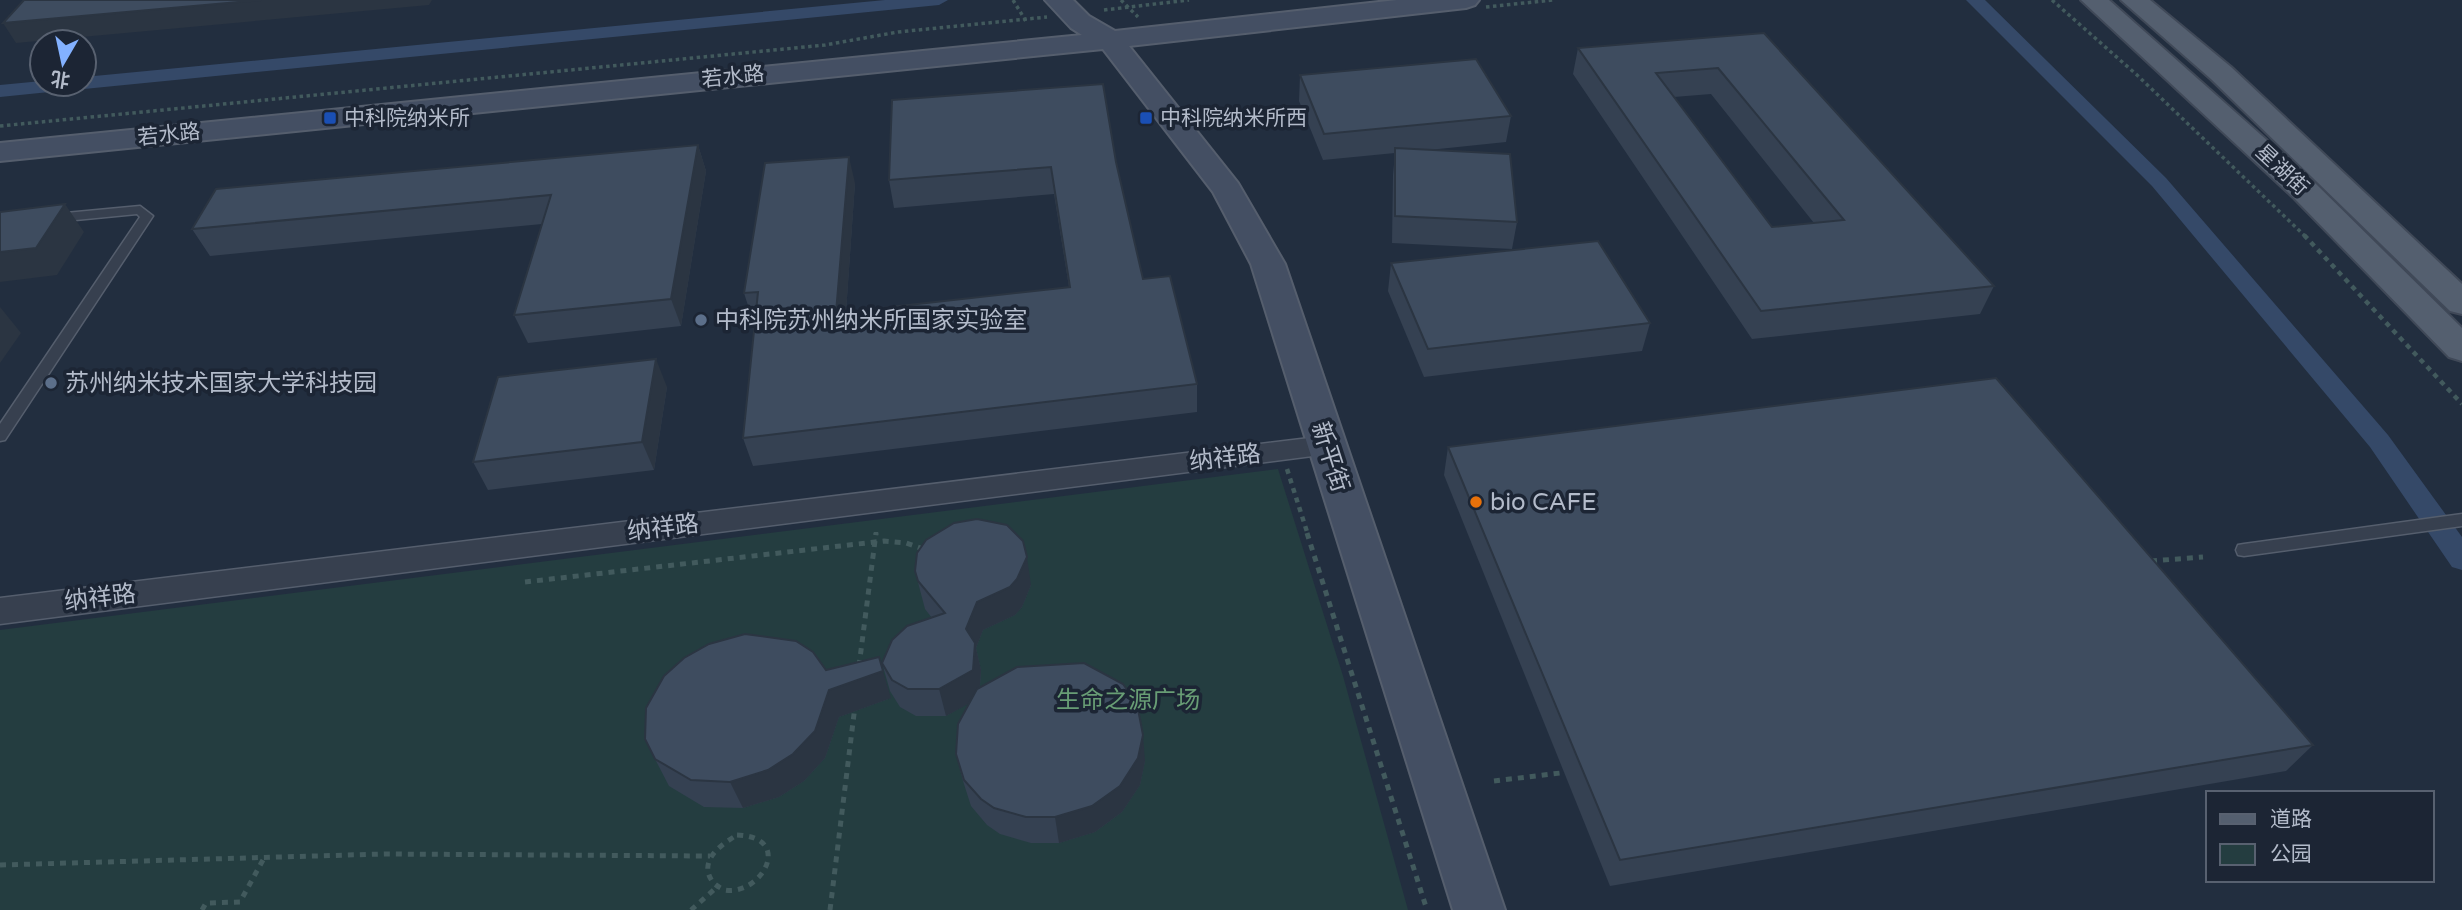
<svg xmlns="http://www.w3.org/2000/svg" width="2462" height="910" font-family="'Varela Round','Noto Sans SC',sans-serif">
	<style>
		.green { fill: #243d40 }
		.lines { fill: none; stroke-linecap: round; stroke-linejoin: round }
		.canal { fill: #354968; fill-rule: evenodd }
		.lane-casing { stroke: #555e6d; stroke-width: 3 }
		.street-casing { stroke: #555e6d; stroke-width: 3 }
		.secondary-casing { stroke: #555e6d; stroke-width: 4 }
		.primary-casing { stroke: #404958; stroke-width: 4 }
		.path-far2 { stroke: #425a5d; stroke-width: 3.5; stroke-dasharray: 3.5 3.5; stroke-linecap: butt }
		.path-far1 { stroke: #425a5d; stroke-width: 4.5; stroke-dasharray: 5 5; stroke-linecap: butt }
		.path { stroke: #425a5d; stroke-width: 5; stroke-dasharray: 6 6; stroke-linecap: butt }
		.lane { fill: #37404f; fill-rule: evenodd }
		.street { fill: #37404f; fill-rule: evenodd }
		.secondary { fill: #444f63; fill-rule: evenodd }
		.primary { fill: #545f6f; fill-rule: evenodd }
		.wall { fill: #354152; fill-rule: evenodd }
		.shaded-wall { fill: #2b3542 }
		.building { fill: #3e4c5f; stroke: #2b3542; stroke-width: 2; fill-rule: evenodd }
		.transit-dot { fill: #1a4fb4; stroke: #1c2534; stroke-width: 2.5 }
		.service-dot { fill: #5c6f8a; stroke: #1c2534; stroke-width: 2.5 }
		.food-dot { fill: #e8710a; stroke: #1c2534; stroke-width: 2.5 }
		.labels { text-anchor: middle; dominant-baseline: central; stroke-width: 7; stroke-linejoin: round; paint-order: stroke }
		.far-street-label { font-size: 21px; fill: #b3bbca; stroke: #1c2534 }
		.far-poi-label { font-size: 21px; fill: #b3bbca; stroke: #1c2534; text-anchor: start }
		.poi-label { font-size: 24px; fill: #b3bbca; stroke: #1c2534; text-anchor: start }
		.street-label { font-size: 24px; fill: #b3bbca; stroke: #1c2534 }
		.park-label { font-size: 24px; fill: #689d75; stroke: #1c2534 }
	</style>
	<rect width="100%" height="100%" fill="#222e3f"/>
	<polygon class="green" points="1278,469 1343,676 1408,910 0,910 0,630"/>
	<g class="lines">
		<g class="canal">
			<polygon points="885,0 948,0 939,5 84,89 77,86 69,90 0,97 0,85 42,81 42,84 84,84 84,77"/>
			<polygon points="1966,0 1985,0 2166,178 2388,435 2462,537 2462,570 2452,567 2370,447 2152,186"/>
		</g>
		<defs>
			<g id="lane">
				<polygon points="140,206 153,216 5,440 0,441 0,424 140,217 137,214 55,222 48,218 55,214"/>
				<polygon points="2462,514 2462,526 2244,556 2238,555 2236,550 2238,545 2244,544"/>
			</g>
			<polygon id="street" points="1326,436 1336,439 1341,446 1336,453 0,624 0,598"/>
			<polygon id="secondary" points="1045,0 1073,0 1089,16 1115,31 1397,0 1479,0 1475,5 1466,8 1129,46 1238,183 1285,264 1505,910 1453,910 1251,264 1213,192 1103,49 0,161 0,143 1082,35 1071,28"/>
			<g id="primary">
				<polygon points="2081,0 2109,0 2316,184 2462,328 2462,361 2449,357 2294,198"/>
				<polygon points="2121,0 2150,0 2231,67 2462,284 2462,314 2450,311 2211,79"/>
			</g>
		</defs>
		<use href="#lane" class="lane-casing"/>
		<use href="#street" class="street-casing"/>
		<use href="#secondary" class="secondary-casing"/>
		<use href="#primary" class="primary-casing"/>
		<g class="path-far2">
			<polyline points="1013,0 1027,23"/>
			<polyline points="1121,0 1138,17"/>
			<polyline points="2052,0 2137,75 2306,237"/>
			<polyline points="1486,7 1553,0"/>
			<polyline points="1104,10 1189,0"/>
			<polyline points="0,126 825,45 898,32 1047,17"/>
		</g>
		<g class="path-far1">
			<polyline points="2304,235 2462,404"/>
			<polyline points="1287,469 1308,535"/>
			<polyline points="876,535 876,532"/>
		</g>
		<g class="path">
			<polyline points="1307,533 1427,910"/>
			<polyline points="2151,561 2203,557"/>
			<polyline points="525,582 884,541 906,543 926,550"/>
			<polyline points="859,666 876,533"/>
			<polyline points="1494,781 1569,772"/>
			<path d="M737,835c58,2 24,61 -12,55 -5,-2 -10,-5 -13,-9 -14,-21 10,-37 25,-46z"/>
			<polyline points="0,865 384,854 710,856"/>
			<polyline points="202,910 206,903 240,902 264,858"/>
			<polyline points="691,910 717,887"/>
			<polyline points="830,910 855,706"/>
		</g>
		<use href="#lane" class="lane"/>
		<use href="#street" class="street"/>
		<use href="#secondary" class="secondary"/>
		<use href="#primary" class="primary"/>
	</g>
	<g class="wall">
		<path d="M1764,33l230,253 -14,28 -228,25 -179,-265 5,-26zM1711,94l103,129 -42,4 -98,-130z"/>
		<polygon points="1300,75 1511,116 1506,142 1429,150 1517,222 1512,249 1392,243 1393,175 1395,153 1323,160 1299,101"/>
		<polygon points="698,145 706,171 681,326 528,343 514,315 542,224 210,256 192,229"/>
		<polygon points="1116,162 1143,279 1197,384 1197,412 753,466 743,438 755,321 753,321 744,293 855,183 846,312 1069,287 1054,194 894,208 889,180"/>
		<polygon points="1391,263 1650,323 1642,351 1424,377 1388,291"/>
		<polygon points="667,387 654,470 488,490 473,462"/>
		<polygon points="1448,447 2313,745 2286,771 1610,886 1444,475"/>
		<polygon points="915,571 1031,585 1022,607 1015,615 983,630 976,648 981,670 980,687 1145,761 1140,785 1122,812 1095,832 1059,843 1031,843 1000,834 987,825 971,806 963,781 956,754 969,703 946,716 916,716 900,707 890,691 882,663 932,618 925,609"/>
		<polygon points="891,698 839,717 825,758 804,781 779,797 743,808 704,807 669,786 655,759"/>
	</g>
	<g class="shaded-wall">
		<polygon points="261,0 432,0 429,5 16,43 3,23"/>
		<polygon points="698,145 706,171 681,326 671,299"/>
		<polygon points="849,157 855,183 844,341 836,313"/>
		<polygon points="65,204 84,232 57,275 0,282 0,252"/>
		<polygon points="0,307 21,333 0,363"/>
		<polygon points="656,359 667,387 654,470 642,442"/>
		<polygon points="1027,557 1031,585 1022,607 1015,615 983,630 976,648 981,670 979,698 946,716 939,689 977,602"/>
		<polygon points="883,671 891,698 839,717 825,758 804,781 779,797 743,808 730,782 829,690"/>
		<polygon points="1143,735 1145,761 1140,785 1122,812 1095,832 1059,843 1055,817"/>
	</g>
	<g class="building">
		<polygon points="24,0 261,0 3,23"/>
		<path d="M1764,33l230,253 -233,25 -183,-263zM1718,68l126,152 -72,7 -116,-154z"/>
		<polygon points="1476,59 1511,116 1324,134 1300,75"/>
		<polygon points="1103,84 1116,162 1143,279 1170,276 1197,384 743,438 758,292 744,293 765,163 849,157 836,313 1070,287 1051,167 889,180 892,100"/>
		<polygon points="698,145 671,299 514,315 551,195 192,229 216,189"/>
		<polygon points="1395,148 1510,154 1517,222 1395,216"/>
		<polygon points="65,204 36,248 0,252 0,212"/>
		<polygon points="1598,241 1650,323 1428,349 1391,263"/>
		<polygon points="656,359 642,442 473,462 498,377"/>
		<polygon points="1996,378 2313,745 1620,860 1448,447"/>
		<polygon points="977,519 1007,525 1023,541 1027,557 1017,579 1010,587 977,602 966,629 975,643 973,670 939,689 908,689 892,680 882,663 892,640 907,626 945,613 918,581 915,571 917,553 926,540 954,523"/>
		<polygon points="745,634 796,641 813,652 826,670 879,657 883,671 829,690 815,731 793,754 768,770 730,782 691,780 655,759 645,739 646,708 664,676 684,658 709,644"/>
		<polygon points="1084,663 1123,684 1137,704 1143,735 1138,758 1120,786 1092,806 1055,817 1026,817 994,808 981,799 964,780 956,754 958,724 977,689 1017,667"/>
	</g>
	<g class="transit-dot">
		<rect x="323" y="111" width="14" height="14" rx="3.5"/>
		<rect x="1139" y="111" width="14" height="14" rx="3.5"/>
	</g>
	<g class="service-dot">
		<circle cx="701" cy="320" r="7"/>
		<circle cx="51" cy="383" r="7"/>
	</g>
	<circle class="food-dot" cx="1476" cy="502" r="7"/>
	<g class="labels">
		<g class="far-street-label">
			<text transform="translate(733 77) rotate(-6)">若水路</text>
			<text transform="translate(169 135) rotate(-6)">若水路</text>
			<text transform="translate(2282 170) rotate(43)">星湖街</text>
		</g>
		<g class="far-poi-label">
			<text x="344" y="118">中科院纳米所</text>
			<text x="1160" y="118">中科院纳米所西</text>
		</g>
		<g class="poi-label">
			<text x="715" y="320">中科院苏州纳米所国家实验室</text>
			<text x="65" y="383">苏州纳米技术国家大学科技园</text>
			<text x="1490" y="502">bio CAFE</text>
		</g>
		<g class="street-label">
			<text transform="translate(1330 457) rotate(72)">新平街</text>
			<text transform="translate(1225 458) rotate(-7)">纳祥路</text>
			<text transform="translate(663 528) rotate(-7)">纳祥路</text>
			<text transform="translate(100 598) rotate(-7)">纳祥路</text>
		</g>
		<g class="park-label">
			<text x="1128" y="700">生命之源广场</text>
		</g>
	</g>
	<rect x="2206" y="791" width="228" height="91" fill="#1c2534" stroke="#586170" stroke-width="2"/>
	<rect x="2220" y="814" width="35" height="10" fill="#545f6f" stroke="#586170" stroke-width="2"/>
	<text x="2270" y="826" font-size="21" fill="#b3bbca">道路</text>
	<rect x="2220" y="844" width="35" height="21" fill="#243d40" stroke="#586170" stroke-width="2"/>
	<text x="2270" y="861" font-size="21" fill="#b3bbca">公园</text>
	<g transform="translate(63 63) rotate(189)"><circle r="33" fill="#1c2534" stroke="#586170" stroke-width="2"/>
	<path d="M0-5L12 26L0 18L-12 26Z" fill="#83b1ff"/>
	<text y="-10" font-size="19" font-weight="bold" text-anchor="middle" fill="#b3bbca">北</text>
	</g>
</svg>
